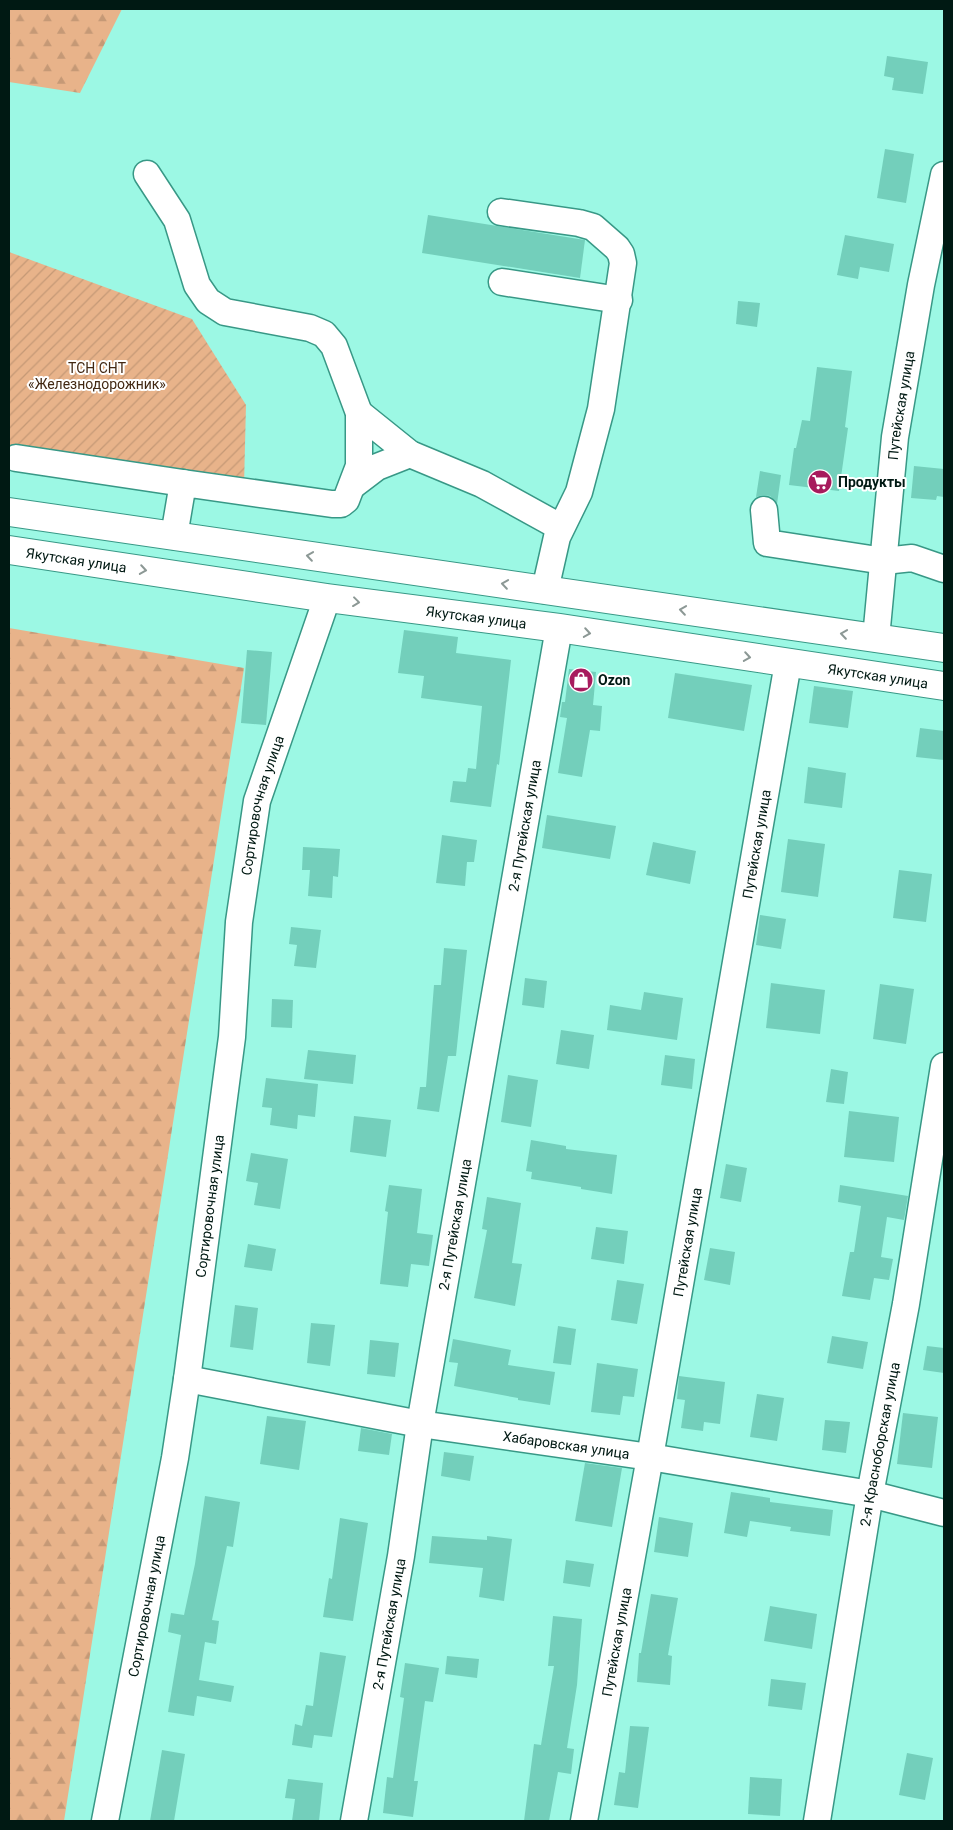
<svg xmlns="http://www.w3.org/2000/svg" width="953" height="1830" font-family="Roboto,sans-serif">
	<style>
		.forest { fill: url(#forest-firs) }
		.garden { fill: url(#garden-furrows) }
		.building { fill: #73cfbb }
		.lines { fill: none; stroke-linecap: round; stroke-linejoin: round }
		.minor-casing { stroke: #389886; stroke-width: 29 }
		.major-casing { stroke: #389886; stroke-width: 30 }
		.minor { stroke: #fff; stroke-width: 26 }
		.major { stroke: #fff; stroke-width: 28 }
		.oneway { stroke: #8c9895 }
		.labels { text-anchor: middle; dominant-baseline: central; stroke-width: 4; stroke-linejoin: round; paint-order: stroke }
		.park-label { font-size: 14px; fill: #422813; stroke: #fff }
		.street-label { font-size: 14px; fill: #001913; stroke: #fff }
		.poi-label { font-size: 14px; font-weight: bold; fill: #001913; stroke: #fff; text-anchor: start }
	</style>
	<defs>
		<pattern id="forest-firs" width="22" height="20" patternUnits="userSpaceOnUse" patternTransform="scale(1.25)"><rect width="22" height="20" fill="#e8b38a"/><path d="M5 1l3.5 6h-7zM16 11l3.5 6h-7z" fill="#c59976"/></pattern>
		<pattern id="garden-furrows" width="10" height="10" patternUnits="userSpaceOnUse" patternTransform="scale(1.25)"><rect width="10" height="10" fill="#e8b38a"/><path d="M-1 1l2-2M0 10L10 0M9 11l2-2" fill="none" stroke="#c59976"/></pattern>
	</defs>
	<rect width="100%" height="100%" fill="#9cf8e4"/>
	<g class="forest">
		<polygon points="9,9 122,9 80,93 9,82"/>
		<polygon points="9,628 244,668 64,1821 9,1821"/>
	</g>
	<polygon class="garden" points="9,252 192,319 246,405 244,486 9,448"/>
	<g class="building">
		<polygon points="887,56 928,62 923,94 892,90 894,78 884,76"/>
		<polygon points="885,149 914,154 906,203 877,198"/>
		<polygon points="428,215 585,240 580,278 422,253"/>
		<polygon points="845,235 894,244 889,272 860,267 858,279 837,275"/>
		<polygon points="738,301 760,303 757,327 736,324"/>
		<polygon points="817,367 852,371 845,427 848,428 839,491 789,485 794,448 796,448 802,420 810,421"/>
		<polygon points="914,466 944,469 944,497 937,496 936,500 911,498"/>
		<polygon points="760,471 781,475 777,504 770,496 763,495 756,497"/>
		<polygon points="404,630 458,637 456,653 511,660 499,765 497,764 491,807 450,802 453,781 466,782 468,768 476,769 482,706 421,698 424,676 398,673"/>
		<polygon points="247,650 272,652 266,725 241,723"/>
		<polygon points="569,669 596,672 593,705 602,706 600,731 590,730 582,777 558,773 567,718 560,717 562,702 565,702"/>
		<polygon points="675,673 752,685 744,731 668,718"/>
		<polygon points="814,686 853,691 848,728 809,723"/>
		<polygon points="920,728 944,731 944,760 916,757"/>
		<polygon points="808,767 846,773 842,808 804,803"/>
		<polygon points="547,815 616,826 610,859 542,848"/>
		<polygon points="442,835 477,840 474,862 467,862 465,886 436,883"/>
		<polygon points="788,839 825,844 818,897 781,892"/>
		<polygon points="653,842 696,851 690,884 646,875"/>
		<polygon points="303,847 340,849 338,877 333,876 332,898 308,896 310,870 302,870"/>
		<polygon points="899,870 932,874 926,922 893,918"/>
		<polygon points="760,915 786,919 781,949 756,945"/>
		<polygon points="291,927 321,930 316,968 294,966 297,945 289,944"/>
		<polygon points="444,948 467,950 456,1056 448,1056 439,1112 417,1109 420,1087 426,1087 434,985 441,985"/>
		<polygon points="525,978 547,981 544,1008 522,1005"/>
		<polygon points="771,983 825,990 820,1034 766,1028"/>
		<polygon points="880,984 914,989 906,1044 873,1039"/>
		<polygon points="644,992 683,998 677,1040 607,1030 610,1005 641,1010"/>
		<polygon points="272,999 293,1000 292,1028 271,1027"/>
		<polygon points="561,1030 594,1035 589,1069 556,1064"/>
		<polygon points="308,1050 356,1055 353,1084 304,1079"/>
		<polygon points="665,1055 695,1059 692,1089 661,1085"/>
		<polygon points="831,1069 848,1072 844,1104 826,1102"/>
		<polygon points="508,1075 538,1080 531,1127 501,1122"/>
		<polygon points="266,1078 318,1084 315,1117 298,1115 297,1129 270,1125 272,1108 262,1107"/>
		<polygon points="849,1111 899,1117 894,1162 844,1157"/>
		<polygon points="354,1116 391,1120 386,1157 350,1152"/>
		<polygon points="531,1140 566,1146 566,1149 617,1155 612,1194 581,1189 581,1187 531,1179 532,1172 526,1171"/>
		<polygon points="251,1153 288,1159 280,1209 254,1205 258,1183 246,1181"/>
		<polygon points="726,1164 747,1168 741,1202 720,1198"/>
		<polygon points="389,1185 422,1189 417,1233 433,1235 429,1266 411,1264 408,1287 380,1284 388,1212 385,1211"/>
		<polygon points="840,1185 908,1196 904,1220 887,1217 881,1257 893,1259 889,1280 874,1278 870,1300 842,1296 850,1252 854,1252 861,1206 838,1202"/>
		<polygon points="487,1197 521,1203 512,1263 522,1264 515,1306 474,1298 487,1230 482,1229"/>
		<polygon points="596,1227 628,1231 624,1264 591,1259"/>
		<polygon points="248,1244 276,1249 272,1271 244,1267"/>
		<polygon points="710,1248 735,1252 730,1285 704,1280"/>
		<polygon points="617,1280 644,1284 637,1324 611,1320"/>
		<polygon points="235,1305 258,1308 253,1350 230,1347"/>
		<polygon points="311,1323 335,1325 330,1366 307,1363"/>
		<polygon points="558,1326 576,1329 571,1365 553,1363"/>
		<polygon points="832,1336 868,1342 863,1369 827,1363"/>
		<polygon points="453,1339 511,1350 508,1365 555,1372 550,1405 518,1400 518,1398 454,1386 458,1363 449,1362"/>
		<polygon points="370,1340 399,1343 395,1377 367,1374"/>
		<polygon points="927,1346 944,1348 944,1373 923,1370"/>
		<polygon points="597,1363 638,1369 634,1397 623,1396 620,1415 591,1412"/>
		<polygon points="679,1376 725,1382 720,1424 704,1422 703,1431 681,1428 685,1400 677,1399"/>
		<polygon points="757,1394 784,1398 777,1441 750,1437"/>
		<polygon points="903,1413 938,1417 932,1468 897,1464"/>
		<polygon points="267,1416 306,1421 299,1470 260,1464"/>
		<polygon points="825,1420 850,1422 846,1453 822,1450"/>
		<polygon points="361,1428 392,1434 389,1455 358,1451"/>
		<polygon points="444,1452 474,1456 470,1481 441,1476"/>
		<polygon points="585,1463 622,1468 612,1527 575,1521"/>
		<polygon points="731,1492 770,1498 770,1502 833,1510 830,1536 790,1531 791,1527 750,1521 747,1537 724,1533"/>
		<polygon points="205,1496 240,1502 233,1547 227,1546 212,1620 219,1621 216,1644 205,1642 199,1680 234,1686 231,1702 197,1696 194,1716 168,1712 181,1635 168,1632 171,1613 184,1615 195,1564"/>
		<polygon points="659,1517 693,1523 688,1557 654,1552"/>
		<polygon points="340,1518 368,1523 353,1621 323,1617 329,1578 332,1579"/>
		<polygon points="432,1536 487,1540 487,1536 512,1539 504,1601 479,1597 483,1568 429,1563"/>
		<polygon points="566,1560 594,1564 590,1587 563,1583"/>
		<polygon points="651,1594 678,1598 668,1655 672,1656 670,1685 637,1682 639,1653 641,1653"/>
		<polygon points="770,1606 817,1614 812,1649 764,1641"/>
		<polygon points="553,1616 582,1619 577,1685 567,1748 574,1749 571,1774 558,1772 549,1821 524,1821 534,1744 541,1745 554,1666 548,1666"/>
		<polygon points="320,1652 346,1656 332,1737 314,1735 312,1748 292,1745 295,1724 302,1726 306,1705 313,1706"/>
		<polygon points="447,1656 479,1659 477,1678 445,1674"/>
		<polygon points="405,1663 439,1668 433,1702 425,1701 414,1781 418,1781 413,1817 383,1813 387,1777 393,1778 404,1698 400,1697"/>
		<polygon points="771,1679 806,1683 802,1710 768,1706"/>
		<polygon points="630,1726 649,1727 638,1808 614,1805 619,1772 625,1773"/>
		<polygon points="162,1750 185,1754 174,1821 150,1821"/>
		<polygon points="907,1753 933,1758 925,1800 899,1795"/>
		<polygon points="750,1777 782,1779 780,1816 748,1814"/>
		<polygon points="288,1779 323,1783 319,1821 292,1821 295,1799 285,1798"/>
	</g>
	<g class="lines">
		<defs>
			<g id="minor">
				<polyline points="147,174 177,220 197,285 208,301 225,312 310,328 324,334 334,346 359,413 359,466 346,500 341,504 332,504 183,483 174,536"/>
				<polyline points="501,212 579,223 593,227 617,248 621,254 623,263 601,409 579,492 557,537 545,590"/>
				<polyline points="502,282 619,300"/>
				<polyline points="359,413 410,454 482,484 560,527"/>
				<polyline points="16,458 183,483"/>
				<polyline points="352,486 377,467 410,454"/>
				<polyline points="764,510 767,543 884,561 912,558 944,569"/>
				<path id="s1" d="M876,638l19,-201 26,-152 23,-110"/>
				<path id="s2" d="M187,1379l233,45 230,33 220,37 74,19"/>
				<path id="s3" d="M105,1821l70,-363 12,-79 45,-342 7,-115 18,-121 70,-203"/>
				<path id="s4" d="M354,1821l47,-265 19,-132 139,-796"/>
				<path id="s5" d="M584,1821l66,-364 138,-794"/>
				<path id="s6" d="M817,1821l53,-327 36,-190 38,-238"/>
			</g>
			<g id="major">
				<polyline points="9,512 944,648"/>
				<path id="s7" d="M9,550l318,48 232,30 385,58"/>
			</g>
		</defs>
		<use href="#minor" class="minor-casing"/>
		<use href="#major" class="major-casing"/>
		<use href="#minor" class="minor"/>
		<use href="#major" class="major"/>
	</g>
	<defs><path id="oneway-chevron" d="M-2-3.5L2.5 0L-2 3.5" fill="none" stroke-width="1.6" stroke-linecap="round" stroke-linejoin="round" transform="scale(1.25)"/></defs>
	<g class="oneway">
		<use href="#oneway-chevron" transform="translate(310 556) rotate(-172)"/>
		<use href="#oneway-chevron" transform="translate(143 570) rotate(9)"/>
		<use href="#oneway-chevron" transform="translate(505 584) rotate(-172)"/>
		<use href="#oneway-chevron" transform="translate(356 602) rotate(7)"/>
		<use href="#oneway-chevron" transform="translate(683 610) rotate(-172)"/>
		<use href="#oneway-chevron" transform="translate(587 633) rotate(9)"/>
		<use href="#oneway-chevron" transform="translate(844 634) rotate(-172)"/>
		<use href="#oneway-chevron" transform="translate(747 657) rotate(9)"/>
	</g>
	<defs>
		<symbol id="supermarket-disc" viewBox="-11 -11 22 22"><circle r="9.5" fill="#a71b5d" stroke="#fff"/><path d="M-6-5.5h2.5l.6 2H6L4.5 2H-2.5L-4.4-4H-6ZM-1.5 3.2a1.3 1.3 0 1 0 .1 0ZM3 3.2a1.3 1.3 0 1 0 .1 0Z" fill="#fff"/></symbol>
		<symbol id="shop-disc" viewBox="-11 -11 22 22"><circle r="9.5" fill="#a71b5d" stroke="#fff"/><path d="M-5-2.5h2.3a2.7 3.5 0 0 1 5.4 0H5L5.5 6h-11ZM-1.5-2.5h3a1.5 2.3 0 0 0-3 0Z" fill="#fff"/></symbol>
	</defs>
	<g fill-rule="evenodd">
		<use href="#supermarket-disc" x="806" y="468" width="28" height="28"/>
		<use href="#shop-disc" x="567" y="666" width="28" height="28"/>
	</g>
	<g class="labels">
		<g class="park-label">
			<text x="97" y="368">ТСН СНТ<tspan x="97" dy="16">«Железнодорожник»</tspan></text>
		</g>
		<g class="street-label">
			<text stroke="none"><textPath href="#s1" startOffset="234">Путейская улица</textPath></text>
			<text stroke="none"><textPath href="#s7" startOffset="68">Якутская улица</textPath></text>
			<text stroke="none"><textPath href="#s7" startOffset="472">Якутская улица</textPath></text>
			<text stroke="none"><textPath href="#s7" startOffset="878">Якутская улица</textPath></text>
			<text stroke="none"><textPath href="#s3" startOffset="1029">Сортировочная улица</textPath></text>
			<text stroke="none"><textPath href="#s4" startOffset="1010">2-я Путейская улица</textPath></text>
			<text stroke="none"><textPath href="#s5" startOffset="992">Путейская улица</textPath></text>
			<text stroke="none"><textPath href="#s3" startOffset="624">Сортировочная улица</textPath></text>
			<text stroke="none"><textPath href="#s4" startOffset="605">2-я Путейская улица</textPath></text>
			<text stroke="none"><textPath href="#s5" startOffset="588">Путейская улица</textPath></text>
			<text stroke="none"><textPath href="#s6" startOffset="382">2-я Красноборская улица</textPath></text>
			<text stroke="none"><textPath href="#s2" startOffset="385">Хабаровская улица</textPath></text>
			<text stroke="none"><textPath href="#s3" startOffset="219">Сортировочная улица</textPath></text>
			<text stroke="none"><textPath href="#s4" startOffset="200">2-я Путейская улица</textPath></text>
			<text stroke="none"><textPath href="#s5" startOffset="182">Путейская улица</textPath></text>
		</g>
		<g class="poi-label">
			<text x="838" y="482">Продукты</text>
			<text x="598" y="680">Ozon</text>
		</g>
	</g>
	<rect width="953" height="1830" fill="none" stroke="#001913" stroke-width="20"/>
</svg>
